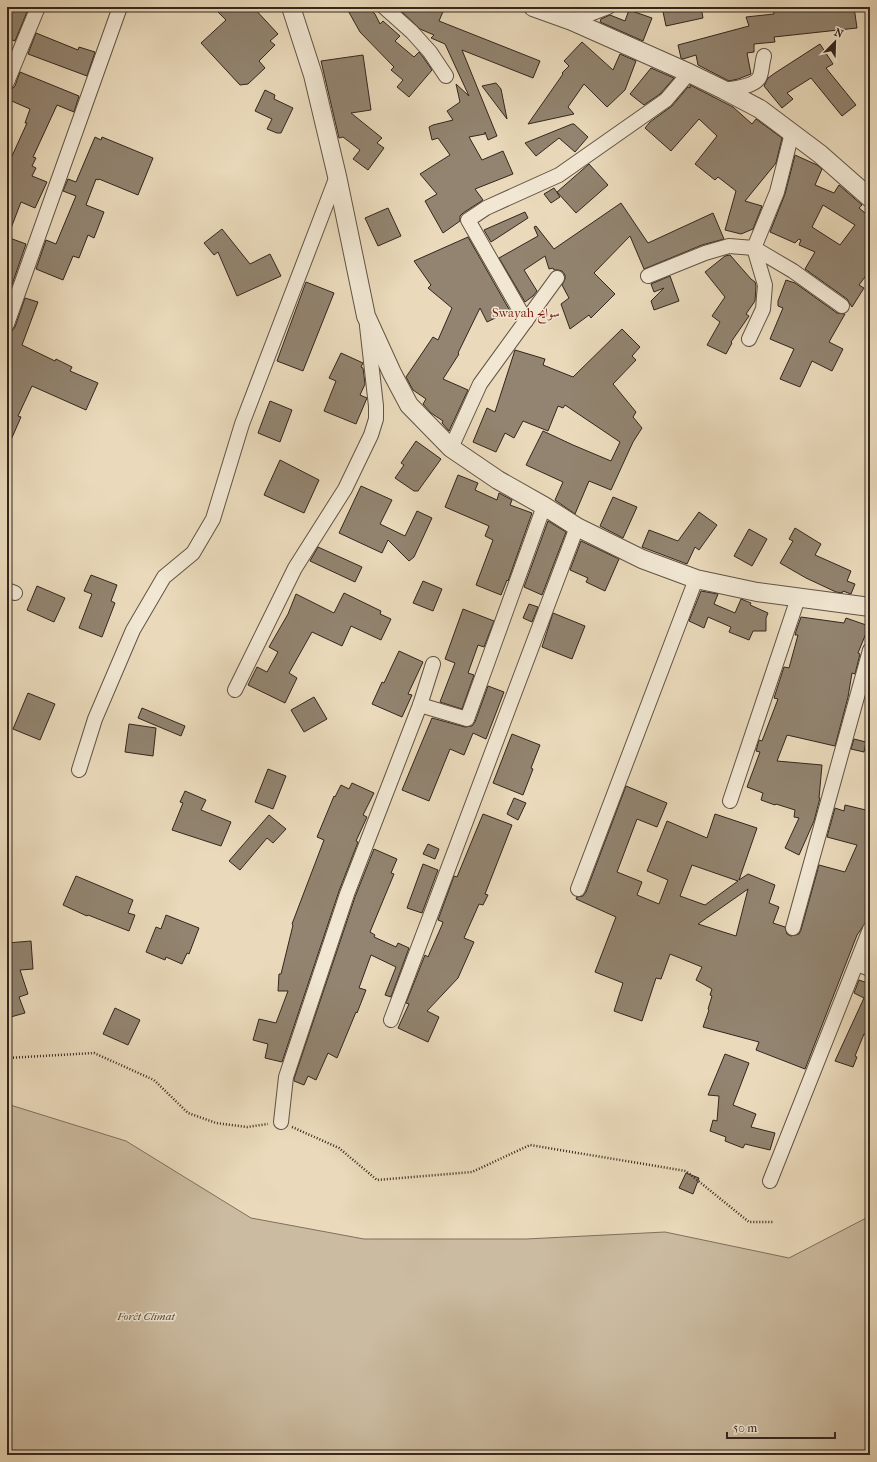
<svg xmlns="http://www.w3.org/2000/svg" width="877" height="1462" font-family="'IM FELL French Canon',Amiri,serif">
	<style>
		.green { fill: #cbbba0; stroke: #7f705f }
		.building { fill: #928470; stroke: #33261e; fill-rule: evenodd }
		.lines { fill: none; stroke-linecap: round; stroke-linejoin: round }
		.minor-casing { stroke: #615345; stroke-width: 16 }
		.tertiary-casing { stroke: #615345; stroke-width: 20 }
		.path { stroke: #33261e; stroke-width: 2.5; stroke-dasharray: 1 2; stroke-linecap: butt }
		.minor { stroke: #f1e7d3; stroke-width: 14 }
		.tertiary { stroke: #f1e7d3; stroke-width: 18 }
		.labels { text-anchor: middle; dominant-baseline: central; stroke-width: 3; stroke-linejoin: round; paint-order: stroke }
		.park-label { font-size: 11px; font-style: italic; fill: #594b3e; stroke: #f1e7d3 }
		.quarter-label { font-size: 13px; fill: #7a1f14; stroke: #f1e7d3 }
	</style>
	<rect width="100%" height="100%" fill="#eadabb"/>
	<filter id="stains"><feTurbulence type="fractalNoise" baseFrequency=".005" numOctaves="4"/><feColorMatrix values="0 0 0 0 .2 0 0 0 0 .09 0 0 0 0 .02 0 0 0 .5 -.17"/></filter>
	<radialGradient id="worn" r=".72"><stop offset=".6" stop-color="#630" stop-opacity="0"/><stop offset="1" stop-color="#630" stop-opacity=".3"/></radialGradient>
	<polygon class="green" points="7,1104 126,1141 251,1218 364,1239 526,1239 665,1232 789,1258 870,1216 870,1455 7,1455"/>
	<g class="building">
		<polygon points="7,7 29,7 15,41 7,38"/>
		<polygon points="213,7 253,7 278,34 270,41 275,45 259,61 265,68 248,84 240,85 201,43 226,20"/>
		<polygon points="346,7 367,7 375,14 380,24 383,21 400,36 395,41 414,57 419,52 423,57 432,70 409,97 397,87 403,80 391,70 394,67 360,32"/>
		<polygon points="402,7 445,7 439,21 540,61 533,78 462,50 497,136 488,140 485,132 485,134 469,137 482,160 503,151 513,174 475,189 483,200 463,213 460,216 460,221 443,233 425,201 437,194 420,174 450,155 438,138 432,140 429,127 433,125 453,120 447,111 460,102 456,84 469,96 445,44 431,38 434,35 420,29 401,11"/>
		<polygon points="662,7 701,7 703,18 666,26"/>
		<polygon points="782,7 854,7 857,28 774,37 775,42 754,44 754,52 747,53 751,74 738,79 729,81 698,65 696,55 683,59 681,58 678,45 749,26 746,17 774,14 773,8"/>
		<polygon points="629,10 652,18 643,41 600,22 601,19 610,15 625,21"/>
		<polygon points="36,33 78,50 79,47 95,52 87,76 28,54"/>
		<polygon points="582,42 613,70 620,54 636,61 625,90 607,107 584,84 568,107 574,114 528,124 563,74 562,73 569,66 564,61"/>
		<polygon points="820,44 833,64 826,68 856,105 842,116 811,78 787,93 793,99 782,108 764,86 768,78 775,73"/>
		<polygon points="363,55 371,110 351,113 382,138 377,143 384,148 368,170 353,159 360,150 343,137 339,138 321,61"/>
		<polygon points="651,68 674,78 660,94 644,105 630,94"/>
		<polygon points="20,72 79,96 74,112 57,105 33,157 36,158 32,166 36,168 32,176 47,182 35,208 21,202 8,236 7,154 12,156 27,123 25,123 30,109 7,99 8,90 12,89 15,86"/>
		<polygon points="496,83 501,89 507,119 482,86"/>
		<polygon points="690,85 733,107 752,124 756,119 782,138 776,163 745,201 762,206 753,229 741,234 725,230 736,191 718,177 715,180 695,164 717,136 699,119 671,151 645,128 650,122 672,106 688,87 690,88"/>
		<polygon points="265,90 275,95 274,99 293,108 281,133 277,133 267,129 272,119 255,111"/>
		<polygon points="572,124 574,124 588,137 575,152 559,138 536,156 525,143"/>
		<polygon points="95,137 101,140 102,137 153,158 138,195 99,179 98,180 96,179 86,205 104,212 94,238 88,235 79,258 73,256 63,280 36,269 46,240 56,244 76,196 63,191 68,179 76,182"/>
		<path d="M795,155l22,10 5,4 -7,16 19,8 5,-8 23,20 -3,3 11,9v53l-11,15 5,3 -12,19 -5,-8 -42,-30 10,-17 -16,-7 2,-5 -2,-1 -4,4 -25,-11 15,-38zM823,205l32,20 -15,20 -28,-18z"/>
		<polygon points="589,164 608,185 576,213 557,192"/>
		<polygon points="554,188 560,197 551,203 544,194"/>
		<polygon points="621,203 648,243 713,213 724,239 702,245 644,269 630,236 594,273 615,294 591,318 589,315 570,329 561,304 569,298 562,285 565,279 565,275 562,271 558,270 554,270 553,268 549,269 545,256 524,270 537,291 533,296 525,302 499,258 538,236 534,227 536,226 554,249"/>
		<polygon points="388,208 401,236 378,246 365,218"/>
		<polygon points="525,212 528,218 491,242 484,230"/>
		<polygon points="222,229 250,264 270,254 281,276 237,296 218,252 214,255 204,243"/>
		<polygon points="7,237 26,244 7,299"/>
		<polygon points="468,237 510,311 487,322 480,308 458,353 459,354 443,379 468,390 449,431 442,423 443,421 431,413 423,404 426,399 413,390 406,377 433,337 438,340 452,308 428,288 431,285 414,261"/>
		<polygon points="730,255 751,279 755,282 756,286 755,301 746,314 749,316 731,342 732,343 726,354 707,345 720,322 712,316 725,297 705,272 725,256"/>
		<polygon points="670,276 679,301 654,310 651,301 664,288 654,292 651,284"/>
		<polygon points="786,280 795,283 837,313 845,314 829,342 843,349 832,371 812,361 800,387 780,379 794,349 770,339 783,308 778,306 778,301"/>
		<polygon points="306,282 334,293 303,371 277,361"/>
		<polygon points="25,298 38,302 22,345 55,361 56,359 72,367 70,371 98,383 86,410 32,386 18,416 21,417 7,449 7,332 12,331 15,327"/>
		<polygon points="622,329 640,347 632,356 636,360 613,384 636,412 633,417 642,428 633,442 611,490 589,481 575,514 555,500 563,482 526,465 543,431 573,445 611,461 620,442 565,405 563,408 558,406 548,431 523,421 514,438 505,433 496,452 473,442 487,408 495,412 515,350 545,359 543,365 573,377"/>
		<polygon points="341,353 363,363 361,367 363,368 365,384 360,395 367,398 356,424 324,411 336,381 329,378"/>
		<polygon points="270,401 292,410 280,442 258,433"/>
		<polygon points="416,441 441,459 418,491 414,491 395,478 404,465 401,463"/>
		<polygon points="280,460 319,480 304,513 264,495"/>
		<polygon points="458,475 478,483 475,490 497,500 499,493 512,500 510,505 532,513 508,581 507,580 501,595 476,585 493,540 485,536 489,526 445,507"/>
		<polygon points="361,486 392,500 380,524 405,536 417,511 432,518 414,557 409,561 388,540 382,553 339,533"/>
		<polygon points="613,497 637,507 623,538 600,526"/>
		<polygon points="699,512 717,525 699,550 695,547 687,564 642,547 649,530 678,541"/>
		<polygon points="548,521 566,532 542,595 524,587"/>
		<polygon points="795,528 821,544 815,555 851,571 847,581 855,584 851,594 843,591 842,593 836,592 806,578 780,563 793,541 789,539"/>
		<polygon points="749,529 767,539 752,566 734,556"/>
		<polygon points="581,541 619,559 605,591 586,582 588,578 570,570"/>
		<polygon points="318,547 362,567 355,582 310,561"/>
		<polygon points="91,575 117,585 111,601 115,603 102,637 79,628 92,594 84,591"/>
		<polygon points="423,581 442,589 433,611 413,603"/>
		<polygon points="37,586 65,598 54,622 27,610"/>
		<polygon points="701,591 718,594 714,604 735,613 741,599 751,603 750,605 768,613 766,618 766,631 753,631 749,640 729,632 731,627 708,617 704,628 689,621"/>
		<polygon points="344,593 381,611 380,614 391,619 381,640 351,626 342,646 312,632 289,673 297,678 285,703 248,685 257,667 267,672 278,652 269,647 288,614 296,594 334,613"/>
		<polygon points="529,604 538,607 532,622 523,618"/>
		<polygon points="463,609 494,621 484,647 478,645 468,673 474,675 462,709 440,702 455,663 445,659"/>
		<polygon points="553,613 585,626 572,659 542,647"/>
		<polygon points="801,617 844,623 846,618 869,626 858,653 860,654 855,674 852,673 848,697 835,746 787,735 777,761 822,765 819,798 820,798 814,821 799,855 785,848 799,818 794,817 795,810 776,804 775,805 761,800 763,793 747,787 760,752 756,751 759,740 762,741 778,699 774,698 784,667 789,668 798,635 795,635 796,631"/>
		<polygon points="399,651 423,662 408,694 412,695 402,717 372,704 382,682 384,683"/>
		<polygon points="488,686 504,692 486,739 473,733 464,755 450,749 429,801 402,790 432,718 465,727 472,726 475,722"/>
		<polygon points="28,693 55,704 40,740 13,729"/>
		<polygon points="314,697 327,719 304,732 291,710"/>
		<polygon points="142,708 185,726 181,736 138,718"/>
		<polygon points="129,724 156,728 153,756 125,752"/>
		<polygon points="512,734 540,745 531,768 533,769 523,795 493,783"/>
		<polygon points="854,739 866,742 864,752 851,749"/>
		<polygon points="268,769 286,776 273,809 255,802"/>
		<polygon points="352,783 374,793 363,815 367,817 356,841 358,842 339,891 282,1062 265,1058 268,1044 253,1040 259,1019 276,1023 288,991 278,991 279,974 281,974 293,925 292,924 324,840 317,837 334,796 335,797 341,785 349,789"/>
		<path d="M626,786l41,17 -10,24 -20,-8 -20,53 25,10 -5,13 22,9 9,-24 -21,-9 20,-50 40,17 8,-24 42,14 -18,52 9,-6 27,11 -6,18 10,4 -6,16 12,4 2,7 4,2 8,-2 2,-4 18,-65 26,7 12,-27 -30,-8 8,-29 9,3 1,-6 25,6v100l-4,11 -9,13 -52,134 -49,-19 3,-8 -56,-15 6,-17 -1,-1 4,-13 -2,-1 2,-6 -16,-9 6,-13 -32,-13 -9,25 -5,-1 -14,43 -28,-10 9,-28 -28,-11 21,-55 -40,-18 1,-2 6,-1 3,-4zM692,865l46,16 -33,24 -25,-9zM748,889l-12,47 -38,-12z"/>
		<polygon points="185,791 206,800 201,810 231,822 221,846 172,830 183,803 180,802"/>
		<polygon points="514,798 526,803 518,820 507,814"/>
		<polygon points="483,814 512,825 485,894 488,895 483,905 479,904 464,938 474,942 458,978 427,1011 439,1017 428,1042 398,1028 409,1004 406,1003 425,955 428,957 442,925 443,922 438,920 454,876 457,877"/>
		<polygon points="269,815 286,829 273,843 267,838 240,870 229,861"/>
		<polygon points="428,844 439,849 435,859 423,854"/>
		<polygon points="374,849 397,859 391,873 394,874 370,932 375,935 374,937 396,947 398,943 409,948 391,997 385,995 396,967 371,955 359,988 366,990 357,1013 356,1012 337,1058 328,1053 316,1080 308,1076 304,1085 294,1081 294,1079 355,897"/>
		<polygon points="423,864 438,870 422,913 407,908"/>
		<polygon points="76,876 133,900 128,913 135,915 129,931 88,915 87,916 63,905"/>
		<polygon points="166,915 199,928 189,954 187,953 182,964 166,957 165,960 146,952 156,927 161,929"/>
		<polygon points="31,941 33,969 20,970 28,994 19,997 25,1013 7,1018 7,943"/>
		<polygon points="859,980 870,984 870,1037 864,1034 855,1056 857,1057 853,1067 835,1061 864,998 854,993"/>
		<polygon points="115,1008 140,1020 128,1045 103,1034"/>
		<polygon points="725,1054 749,1063 733,1105 756,1114 751,1127 775,1133 770,1150 745,1144 743,1148 725,1141 726,1137 710,1131 713,1120 717,1121 719,1096 708,1095"/>
		<polygon points="686,1173 699,1178 693,1194 679,1188"/>
	</g>
	<g class="lines">
		<defs>
			<g id="minor">
				<polyline points="384,7 412,32 430,52 446,76"/>
				<polyline points="572,21 608,7"/>
				<polyline points="7,82 38,7"/>
				<path d="M724,90c11,-2 32,-3 36,-14 2,-6 2,-13 4,-20"/>
				<polyline points="648,276 705,253 729,246 754,248 793,271 842,306"/>
				<polyline points="526,321 468,220 486,208 559,175 666,100 689,73"/>
				<polyline points="7,324 120,7"/>
				<polyline points="749,339 763,309 765,285 754,248 777,192 792,133"/>
				<polyline points="451,448 480,384 557,278"/>
				<polyline points="7,590 15,593"/>
				<polyline points="235,690 295,568 345,489 371,435 376,419 376,406 367,326"/>
				<polyline points="420,705 467,719 544,506"/>
				<polyline points="79,770 95,719 133,630 164,577 193,553 213,519 242,424 337,176"/>
				<polyline points="730,801 798,598"/>
				<polyline points="578,889 696,579"/>
				<polyline points="793,928 870,650"/>
				<polyline points="857,964 870,969"/>
				<polyline points="391,1020 577,527"/>
				<polyline points="281,1122 286,1077 347,894 420,705 433,664"/>
				<polyline points="770,1181 870,929"/>
			</g>
			<g id="tertiary">
				<polyline points="291,7 313,75 337,176 366,316 392,373 409,405 451,448 498,480 544,506 577,527 642,559 696,579 757,592 870,607"/>
				<polyline points="533,7 572,21 689,73 724,90 760,109 820,154 870,198"/>
			</g>
		</defs>
		<use href="#minor" class="minor-casing"/>
		<use href="#tertiary" class="tertiary-casing"/>
		<g class="path">
			<polyline points="7,1058 94,1053 154,1080 188,1113 216,1123 247,1127 268,1124"/>
			<polyline points="292,1127 339,1148 377,1180 472,1172 530,1145 686,1171 749,1222 774,1222"/>
		</g>
		<use href="#minor" class="minor"/>
		<use href="#tertiary" class="tertiary"/>
	</g>
	<g class="labels">
		<g class="park-label">
			<text x="146" y="1316">Forêt Climat</text>
		</g>
		<g class="quarter-label">
			<text x="526" y="312">Swayah سوايح</text>
		</g>
	</g>
	<rect width="877" height="1462" fill="none" stroke="#eadabb" stroke-width="24"/>
	<rect x="8" y="8" width="861" height="1446" fill="none" stroke="#33261e" stroke-width="2"/>
	<rect x="12" y="12" width="853" height="1438" fill="none" stroke="#33261e"/>
	<g transform="translate(835 42) rotate(23)" stroke="#f1e7d3" stroke-width="3" paint-order="stroke">
	<path d="M0-3L7 15L0 10L-7 15Z" fill="#33261e"/>
	<text y="-6" font-size="11" font-weight="bold" text-anchor="middle" fill="#33261e">N</text>
	</g>
	<path d="M727 1432v6h108v-6" fill="none" stroke="#33261e" stroke-width="2"/>
	<text x="733" y="1432" font-size="12" fill="#33261e" stroke="#f1e7d3" stroke-width="3" paint-order="stroke">50 m</text>
	<rect width="100%" height="100%" filter="url(#stains)"/>
	<rect width="100%" height="100%" fill="url(#worn)"/>
</svg>
